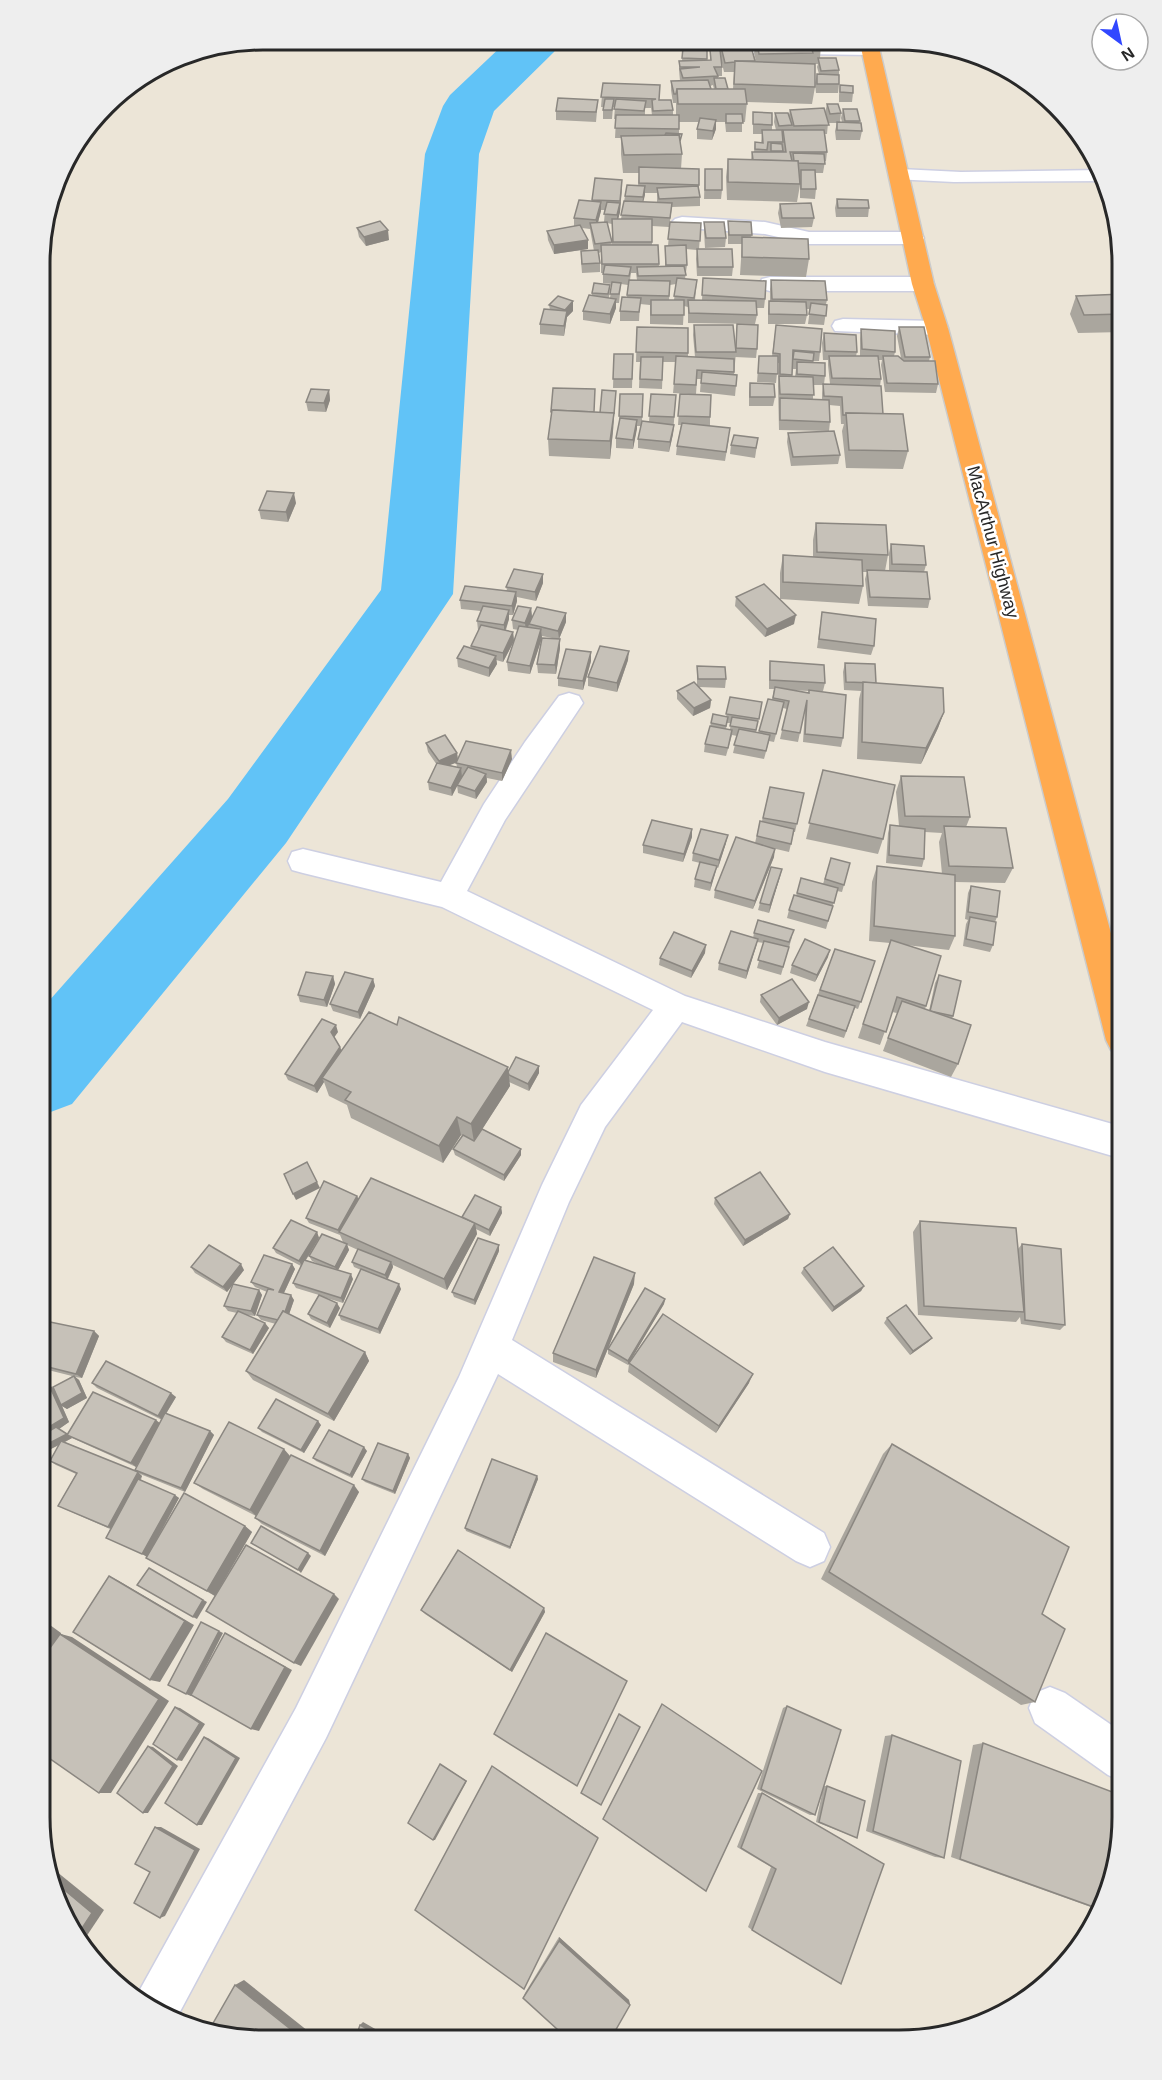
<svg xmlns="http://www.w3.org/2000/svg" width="1162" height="2080" font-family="Helvetica,sans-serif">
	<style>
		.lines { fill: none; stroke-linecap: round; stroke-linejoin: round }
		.river { fill: #61c3f7; fill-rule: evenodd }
		.minor-casing { stroke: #cdcfe2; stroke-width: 3 }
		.highway-casing { stroke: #cbcbcb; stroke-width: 3 }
		.minor { fill: #fff; fill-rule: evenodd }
		.highway { fill: #ffaa4f; fill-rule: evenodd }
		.wall { fill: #aaa69e; fill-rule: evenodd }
		.shaded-wall { fill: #8b8781 }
		.building { fill: #c6c1b8; stroke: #8b8781; stroke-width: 1.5 }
		.labels { text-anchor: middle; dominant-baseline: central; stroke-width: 5; stroke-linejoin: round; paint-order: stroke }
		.far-street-label { font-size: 18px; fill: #282828; stroke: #fff }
		.rim { fill: none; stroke: #282828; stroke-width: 3 }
	</style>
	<rect width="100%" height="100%" fill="#ece5d7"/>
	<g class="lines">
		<polygon class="river" points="507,41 561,41 554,52 494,111 479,154 453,594 286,843 72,1104 40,1116 40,1011 228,799 381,590 425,154 443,106 450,95"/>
		<defs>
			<g id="minor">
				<polygon points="724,43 870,43 877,45 879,49 877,53 870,55 717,53 715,49 717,45"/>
				<polygon points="900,169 961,172 1101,170 1107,181 954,182 893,179 890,175 893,171"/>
				<polygon points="682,217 765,222 809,232 913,232 921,233 924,238 921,243 913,244 809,244 765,234 675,227 671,223 675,219"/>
				<polygon points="770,277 923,277 931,279 934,284 931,289 923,291 770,291 762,289 759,284 762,279"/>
				<polygon points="843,319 937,321 945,323 948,328 945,333 937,335 835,331 832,326 835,321"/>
				<polygon points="569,693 579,696 583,703 505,820 467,891 685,996 825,1042 1123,1127 1123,1159 825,1072 682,1022 605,1127 569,1202 512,1340 824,1533 830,1547 824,1561 810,1567 796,1561 498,1374 326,1738 175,2021 164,2018 136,1999 137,1995 296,1708 459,1377 542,1185 581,1105 653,1010 442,907 303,873 292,870 288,861 292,852 303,849 441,882 484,804 525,742 559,696"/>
				<polygon points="1050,1687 1065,1693 1123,1733 1123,1782 1108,1775 1035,1723 1029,1708 1035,1693"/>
			</g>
			<polygon id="highway" points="860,43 878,43 934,284 948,328 1123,978 1123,1054 1111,1050 1106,1040 926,328 912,284"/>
		</defs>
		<use href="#minor" class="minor-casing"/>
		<use href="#highway" class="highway-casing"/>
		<use href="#minor" class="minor"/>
		<use href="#highway" class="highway"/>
	</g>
	<g class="wall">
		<polygon points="451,40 467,40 467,44 455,47 451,43"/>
		<polygon points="676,42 691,42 690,46 676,46"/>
		<path d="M738,42h87v3h-4l-1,13 19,12v14l-1,9h-22l-1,-10 2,-9h2l-2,-7 1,-3h-3v23l-3,17 -65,-2 -2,20h-3v10h-16l-1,-10h-9v7l-4,11 -15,-1v-10l2,-7h-20v12l2,10v2l1,8 -1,15h18v20l1,8v9l-28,1 -3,20 -17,-1v19h6l1,22 6,-1v-20h3l2,-24 31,1 -2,26 34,18 -1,9h-35l-1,-17 1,-9 -11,-1 1,16 -2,14 12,1 -2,20h7l1,-22 62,21 -1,9h-8l1,7 -2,9 -67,-1v-16l-4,-1 -1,19 -33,-1v-19l-10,-1 -1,17h-19v-10l7,-14 1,-12 -7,-1 -2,19h-3v5l-6,16 -27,-4v-9l9,-15v-3l18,-8 -1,13h1l2,-14 -9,-1v-10h-2v-21l-2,1 1,10v9l-18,1 -1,-12v-10h13l-4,-22 -8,-1 6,12v9l-34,5 -6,-14 -1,-9 27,-5v-8l18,-17 3,-23 27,11 -2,23 -2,7h3l4,-23 13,-10 1,-13h-16l-2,-19v-16h-6l1,-19h-2l1,-12h-2l-1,12h-9v-12h-2l2,-24 56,17 14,10v5h3v-12h-3l-2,-13v-9h9l-1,-11v-9h3l1,-13h24v12h3v-10l11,3v-6h18zM751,47h4l-1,6 2,8zM722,63l2,9h10l-1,17h-5l-10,-11v-2h4zM713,85l1,4h-3l-1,-3zM645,108h6l1,7h-7zM645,193h12v10l-14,-1zM601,210h4l-1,12 -6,1zM607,223l5,1v21zM631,273h5l1,7h-7zM676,284l-2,16h-5l1,-15z"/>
		<polygon points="840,85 853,93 852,102 839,102 839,95"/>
		<polygon points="598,100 596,122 556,120 556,111"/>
		<polygon points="827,104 841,113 840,122 842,122 841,118 843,109 860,121 859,123 862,131 860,140 836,140 835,131 837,123 828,123 827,134 825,134 827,152 826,161 825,161 823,173 815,173 816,189 815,199 800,198 800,185 797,202 727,200 726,177 728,159 751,160 752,152 754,152 755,142 761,143 762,134 753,134 753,112 772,125 772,130 776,130 774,122 775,113 789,115 790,110 825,113"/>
		<polygon points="705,169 722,190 721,199 704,199"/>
		<polygon points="837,199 869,208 868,217 836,217 835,208"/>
		<polygon points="780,204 814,218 812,227 781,228 778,213"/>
		<polygon points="728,221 752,235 751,237 809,259 806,277 740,275 742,244 728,244"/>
		<polygon points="704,222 726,238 725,247 705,248 704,231"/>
		<polygon points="357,228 389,240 366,246 359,237"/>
		<polygon points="771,280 827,300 826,304 827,305 824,325 808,324 810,309 806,309 807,315 805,324 768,324 768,311 769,301 770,301 770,289"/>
		<polygon points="1123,294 1123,332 1078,333 1070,314 1076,296"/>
		<polygon points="549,305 573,311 567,317 564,336 540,334 540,324 550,310"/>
		<polygon points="737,324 757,349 756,358 735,357"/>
		<polygon points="694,325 736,352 734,375 737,375 735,396 700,392 701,379 697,379 696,394 710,417 710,426 729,438 725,461 676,455 677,446 681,425 678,425 680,394 689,394 673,393 676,362 663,362 662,389 639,388 640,362 636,362 637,327 688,353 688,357 695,357 693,335"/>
		<path d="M776,325l44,27 -1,9h-6v2l12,13 -1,8h6l-2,-19v-5h-5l-1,-17 2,-10 33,19 -1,4h4v-17l1,-10 34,23 -1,4 7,2 -4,-22 2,-9 31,30 -1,4 9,23 -2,9 -51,-1 -4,-27 1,-5h-3l2,19 -1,7 3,28 25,37 -5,18 -57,-1 -4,-37 2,-7h-3l-1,-18 -11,-1 1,17 -1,9 -50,-1 -1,-44 1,-23h-1l-2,20 -19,-1 2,-26h13zM792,369h4l-1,8h-3zM813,385h10l-1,8v7l-9,-1z"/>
		<polygon points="614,354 633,354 632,388 613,388"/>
		<polygon points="750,383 775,397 773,406 749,406 749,392"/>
		<polygon points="329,390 330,400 326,412 308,411 306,402"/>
		<polygon points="616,391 613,431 610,459 549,456 548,439 551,419 551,411 600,413"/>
		<polygon points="620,394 643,394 642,421 649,422 651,394 676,395 673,434 669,452 638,448 638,439 641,426 637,426 633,449 616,448 616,438 619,425"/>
		<polygon points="788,433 840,455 838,464 791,466 787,442"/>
		<polygon points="758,438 755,458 730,454 731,445"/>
		<polygon points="296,503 288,522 261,519 259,510"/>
		<polygon points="816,523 888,555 885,571 889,571 889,553 891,544 926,565 924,572 930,599 928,608 868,606 865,579 867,572 863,572 863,586 859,604 780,599 794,624 765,637 735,606 736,597 780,599 780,573 783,555 813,557 813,540"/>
		<polygon points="543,583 536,601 517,597 517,601 513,615 509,615 509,619 506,630 513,632 514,641 503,662 496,660 497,664 489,677 458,667 457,658 471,648 471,646 479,630 478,630 477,621 481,611 461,609 460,600 507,590 506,587"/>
		<polygon points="531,608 532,617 566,613 566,622 559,639 560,648 556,674 538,673 537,664 557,639 542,636 542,638 530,674 508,671 507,662 518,630 513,629 512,620"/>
		<polygon points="822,612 874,646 871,655 817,648"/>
		<polygon points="628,660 617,692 588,686 588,677"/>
		<polygon points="591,661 583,690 558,686 558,678"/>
		<path d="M770,661l55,22 -2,8h-12l32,47 -2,9 -38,-5 2,-33 -7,33 -18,-3 7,-30 -4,-1 -9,34 -5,-1 -5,18 -31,-6 4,-17 -5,-1 -6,21 -22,-4 1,-8 6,-21 15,-6 4,-20 32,5 -6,30 3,1 9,-34 4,1 2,-11h-5v-19zM788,690l21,1 -1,2zM727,723h4l-1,6h-4z"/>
		<polygon points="845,663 876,683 944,712 938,728 921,764 857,759 859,699 861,691 844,690 843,672"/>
		<polygon points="697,666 726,679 725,688 699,687 711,700 710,708 693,716 677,699 677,691 697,685"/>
		<path d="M426,743l31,10 1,6h54l-10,22 -15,-3v4l-11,17 -18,-6 -1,-8 -5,11 -23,-6 -1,-8 9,-17 -9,-13zM456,762l1,5 -8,-2z"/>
		<polygon points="823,770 883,839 878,854 806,839"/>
		<polygon points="901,776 970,817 966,827 1013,868 1005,883 955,882 955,936 949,950 906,945 926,1006 925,1009 929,1011 935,983 939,975 953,1016 952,1019 958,1064 951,1077 883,1051 897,1013 892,1012 880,1045 858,1038 890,943 869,941 872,882 877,866 942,874 939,842 942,833 925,832 924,859 922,867 886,863 888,833 890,825 899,826 896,792"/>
		<polygon points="770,787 804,793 795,832 794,832 789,852 772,848 774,857 753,909 714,898 715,890 755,843 760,821 762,821"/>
		<polygon points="692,829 692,837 683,862 643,853 643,845"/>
		<polygon points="726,843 718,868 716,867 710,891 694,887 695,879 700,863 692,861 693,853"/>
		<polygon points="831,858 850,863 842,892 837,891 826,929 787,918 789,910 796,896 801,878 823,884"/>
		<polygon points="782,869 769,913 758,910 760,903"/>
		<polygon points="971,886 997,917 995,922 993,945 990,952 963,946 966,924 968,920 965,919 968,893"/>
		<polygon points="754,933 792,937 781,975 757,968 764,943 757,942 746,979 718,970 719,963 753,938"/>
		<polygon points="835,949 875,961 858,1009 855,1008 844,1038 806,1026"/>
		<polygon points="705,953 691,978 659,965 660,958"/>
		<polygon points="828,957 815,982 790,973 792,965"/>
		<polygon points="333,976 335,984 327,1007 300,1002 298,995"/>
		<polygon points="373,979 375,986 360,1019 333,1011 330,1004"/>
		<polygon points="761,995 807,1009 777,1025 760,1002"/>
		<polygon points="397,1025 508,1072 539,1066 539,1073 529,1091 509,1082 510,1086 481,1131 521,1149 521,1155 504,1181 455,1155 453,1149 462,1136 461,1135 443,1163 351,1118 347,1105 329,1096 324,1082 317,1093 288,1080 285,1074 338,1032 334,1037 341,1050"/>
		<polygon points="357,1196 358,1199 462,1217 501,1207 502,1213 490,1236 476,1229 477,1234 447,1290 393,1265 393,1267 388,1279 401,1289 380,1334 341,1320 339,1315 361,1270 354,1267 352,1262 358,1250 347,1245 349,1250 338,1270 353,1279 343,1303 323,1297 340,1308 330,1328 311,1319 308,1314 319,1295 296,1288 293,1283 301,1266 276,1253 273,1248 317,1232 319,1238 306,1260 320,1265 312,1261 309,1256 343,1242 340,1235 309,1223 306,1218"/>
		<polygon points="715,1198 790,1214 788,1219 743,1246 714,1204"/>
		<polygon points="920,1221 1018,1249 1022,1244 1065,1325 1060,1330 1021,1324 1020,1317 1016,1322 918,1315 913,1232"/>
		<polygon points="499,1251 475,1305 454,1297 452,1292"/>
		<polygon points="292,1264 295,1269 284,1293 294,1300 289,1314 365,1352 369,1361 334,1421 253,1380 246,1371 276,1324 261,1320 257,1315 267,1292 255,1287 251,1282"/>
		<polygon points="191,1267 244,1270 227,1292 195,1273"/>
		<polygon points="804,1268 864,1286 861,1291 832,1312 801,1273"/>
		<polygon points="634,1284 596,1378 553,1362 553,1353"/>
		<polygon points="259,1290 262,1295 255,1316 246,1315 269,1328 253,1354 226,1342 222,1337 237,1313 228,1311 224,1306"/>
		<polygon points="665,1299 664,1304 629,1362 749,1383 716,1433 628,1372 629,1364 628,1365 608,1354 608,1349"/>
		<polygon points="887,1318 932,1338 928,1342 910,1355 884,1323"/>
		<polygon points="94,1331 99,1336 82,1378 75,1377 79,1380 87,1398 67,1409 62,1406 69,1422 59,1429 67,1434 160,1423 162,1420 97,1388 92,1383 176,1397 166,1414 210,1431 214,1435 185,1492 140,1474 135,1470 151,1441 136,1467 72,1438 65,1442 142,1476 141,1480 179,1498 155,1543 245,1526 252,1532 215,1596 146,1558 147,1556 106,1538 110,1529 58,1506 76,1474 56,1465 50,1461 59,1445 45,1452 54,1389 72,1376 40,1368 40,1345"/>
		<polygon points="321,1425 304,1453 262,1432 258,1428"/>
		<polygon points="892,1444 1042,1614 1035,1702 1021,1705 821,1579 883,1454"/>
		<polygon points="367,1451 352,1478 316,1461 313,1458"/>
		<polygon points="408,1454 410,1458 395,1494 365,1482 362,1479"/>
		<polygon points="290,1456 359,1492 325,1556 262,1524 255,1518 256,1516 203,1489 194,1483"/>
		<polygon points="537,1476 538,1479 510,1549 466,1531 465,1528"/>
		<polygon points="544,1608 545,1612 512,1672 425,1614 421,1610"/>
		<polygon points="662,1704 706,1891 603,1819"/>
		<polygon points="787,1706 824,1786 827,1786 857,1838 816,1822 822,1794 815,1815 810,1815 757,1789 783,1708"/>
		<polygon points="892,1735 944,1858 935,1857 866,1831 885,1736"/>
		<polygon points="983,1743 1113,1832 1122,1832 1106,1903 1102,1911 951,1857 973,1745"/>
		<polygon points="758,1793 762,1793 884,1864 752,1930 748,1927 771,1867 737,1847"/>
		<polygon points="559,1937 629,2000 630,2005 523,1998 525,1993"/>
		<polygon points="637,2029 645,2040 627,2040"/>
	</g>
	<g class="shaded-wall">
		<polygon points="455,40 467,40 467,44 455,47"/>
		<polygon points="716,120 716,129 712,140 713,131"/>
		<polygon points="622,180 620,212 617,224 617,215 620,205"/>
		<polygon points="645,186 645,195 642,207 643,197"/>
		<polygon points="601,202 601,211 596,229 596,220"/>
		<polygon points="388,230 389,240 366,246 364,237"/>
		<polygon points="588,240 588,249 554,254 554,245"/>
		<polygon points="616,299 616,308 610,324 610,314"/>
		<polygon points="573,301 573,311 567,317 564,336 565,310"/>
		<polygon points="329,390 330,400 326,412 324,403"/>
		<polygon points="614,413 613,431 610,459 610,441"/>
		<polygon points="637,420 637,429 633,449 633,440"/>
		<polygon points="674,425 673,434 669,452 670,442"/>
		<polygon points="294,493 296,503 288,522 286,512"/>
		<polygon points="543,574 543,583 536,601 535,592"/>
		<polygon points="516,592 517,601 513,615 512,606"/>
		<polygon points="531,608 532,617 526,632 525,623"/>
		<polygon points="509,610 509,619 504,634 504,625"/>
		<polygon points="566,613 566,622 559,639 558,631"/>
		<polygon points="796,615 794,624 765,637 767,629"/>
		<polygon points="541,629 542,638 530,674 530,666"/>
		<polygon points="513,632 514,641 503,662 503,653"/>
		<polygon points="560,639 560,648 556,674 555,665"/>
		<polygon points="629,651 628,660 617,692 617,683"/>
		<polygon points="591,652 591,661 583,690 583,681"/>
		<polygon points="496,656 497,664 489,677 489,668"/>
		<polygon points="711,700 710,708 693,716 694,708"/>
		<polygon points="944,712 938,728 921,764 926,748"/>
		<polygon points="511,750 512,759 502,781 502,773"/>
		<polygon points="457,753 458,762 440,769 439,761"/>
		<polygon points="461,768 462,777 452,796 451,788"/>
		<polygon points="486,774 487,782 476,799 475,791"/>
		<polygon points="692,829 692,837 683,862 684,854"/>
		<polygon points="728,835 726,843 718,868 719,860"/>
		<polygon points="775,849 774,857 753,909 755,901"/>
		<polygon points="717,866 715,874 710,891 711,883"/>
		<polygon points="782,869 780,877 769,913 770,905"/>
		<polygon points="758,939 756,947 746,979 747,971"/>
		<polygon points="706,945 705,953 691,978 692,971"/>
		<polygon points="830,950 828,957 815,982 817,975"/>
		<polygon points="333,976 335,984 327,1007 324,1000"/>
		<polygon points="373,979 375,986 360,1019 358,1012"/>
		<polygon points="809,1002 807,1009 777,1025 779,1018"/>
		<polygon points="336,1025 338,1032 333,1039 331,1032"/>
		<polygon points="340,1047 343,1053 322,1078 324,1082 317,1093 314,1086"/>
		<polygon points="539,1066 539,1073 529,1091 528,1084"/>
		<polygon points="508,1067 510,1086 474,1142 471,1124"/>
		<polygon points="457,1117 461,1135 443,1163 439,1146"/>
		<polygon points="521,1149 521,1155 504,1181 504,1175"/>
		<polygon points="317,1182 320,1188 296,1200 293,1194"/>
		<polygon points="357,1196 360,1202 340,1233 338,1230"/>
		<polygon points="501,1207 502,1213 490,1236 489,1230"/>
		<polygon points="790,1214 788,1219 743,1246 745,1240"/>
		<polygon points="475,1223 477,1234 447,1290 444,1279"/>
		<polygon points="317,1232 319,1238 302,1266 299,1261"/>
		<polygon points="347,1244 349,1250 337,1272 335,1267"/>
		<polygon points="499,1245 499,1251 475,1305 474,1300"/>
		<polygon points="391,1262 393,1267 387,1280 385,1275"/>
		<polygon points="241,1264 244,1270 227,1292 223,1287"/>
		<polygon points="292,1264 295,1269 282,1297 279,1292"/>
		<polygon points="635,1273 634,1284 596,1378 596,1370"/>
		<polygon points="351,1274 353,1279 343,1303 341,1298"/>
		<polygon points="399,1284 401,1289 380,1334 378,1329"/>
		<polygon points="864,1286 861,1291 832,1312 834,1307"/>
		<polygon points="259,1290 262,1295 255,1316 251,1311"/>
		<polygon points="291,1295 294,1300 285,1326 281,1321"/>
		<polygon points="665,1299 664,1304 628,1365 628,1361"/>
		<polygon points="337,1303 340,1308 330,1328 327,1323"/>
		<polygon points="265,1323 269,1328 253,1354 250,1350"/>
		<polygon points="94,1331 99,1336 82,1378 76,1374"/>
		<polygon points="932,1338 928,1342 910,1355 913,1351"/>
		<polygon points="365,1352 369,1361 334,1421 328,1414"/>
		<polygon points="753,1374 749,1383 716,1433 719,1426"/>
		<polygon points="74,1376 79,1380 87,1398 67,1409 62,1406 69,1422 59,1429 72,1438 45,1452 40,1448 39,1433 49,1385 55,1389"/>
		<polygon points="171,1393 176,1397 162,1420 158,1416"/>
		<polygon points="156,1420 161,1424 136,1467 131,1463"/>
		<polygon points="318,1421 321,1425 304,1453 301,1450"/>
		<polygon points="210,1431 214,1435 185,1492 181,1488"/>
		<polygon points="364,1447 367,1451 352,1478 350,1475"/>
		<polygon points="284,1449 290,1456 257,1517 250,1510"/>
		<polygon points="408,1454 410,1458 395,1494 393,1491"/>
		<polygon points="138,1472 142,1476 113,1530 108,1527"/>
		<polygon points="537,1476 538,1479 510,1549 510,1547"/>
		<polygon points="354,1485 359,1492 325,1556 320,1551"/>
		<polygon points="175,1495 179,1498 147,1557 142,1554"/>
		<polygon points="245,1526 252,1532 215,1596 207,1591"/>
		<polygon points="308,1553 311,1556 301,1573 298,1570"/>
		<polygon points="149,1568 207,1602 197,1619 193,1617"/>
		<polygon points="109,1576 119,1581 194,1625 160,1682 150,1680"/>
		<polygon points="334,1594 339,1599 301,1666 294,1663"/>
		<polygon points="544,1608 545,1612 512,1672 510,1670"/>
		<polygon points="39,1617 61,1633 61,1634 72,1637 169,1701 111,1793 99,1793 39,1665"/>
		<polygon points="201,1622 223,1633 191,1696 186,1694"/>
		<polygon points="225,1633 292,1670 259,1731 251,1729"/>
		<polygon points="175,1707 180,1708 205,1724 182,1761 177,1760"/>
		<polygon points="204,1737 208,1738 240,1758 202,1825 197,1825"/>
		<polygon points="148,1746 153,1747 178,1766 148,1813 143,1813"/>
		<polygon points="440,1764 467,1781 435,1840 433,1840"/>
		<polygon points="492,1766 598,1837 598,1838"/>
		<polygon points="155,1827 161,1827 200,1849 165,1916 160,1918"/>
		<polygon points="46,1863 104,1910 80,1946 75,1939 49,1877"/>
		<polygon points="559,1937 629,2000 630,2005 559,1941"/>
		<polygon points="244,1980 318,2039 303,2039 235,1985"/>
		<polygon points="363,2022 391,2038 390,2040 385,2039 360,2025"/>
		<polygon points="637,2029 645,2040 644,2040 637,2032"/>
	</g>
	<g class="building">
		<polygon points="757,42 820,42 821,46 811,46 813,53 759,54"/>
		<polygon points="751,46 755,61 735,61 735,62 725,63 721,47"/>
		<polygon points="683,48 707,48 707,59 682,58"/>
		<polygon points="710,50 720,50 722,67 714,67 718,76 683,78 680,69 700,67 680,67 679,61 711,60"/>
		<polygon points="818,58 836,58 839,70 821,71"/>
		<polygon points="735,61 815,64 815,87 734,84"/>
		<polygon points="817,74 839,75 839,84 817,84"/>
		<polygon points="714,78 725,78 728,89 716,89"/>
		<polygon points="708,80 711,89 677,89 676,94 674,94 671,81"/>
		<polygon points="603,83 660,85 659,100 671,100 673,110 653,111 652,100 656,99 601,97"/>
		<polygon points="840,85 853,86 853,93 840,92"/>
		<polygon points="677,89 745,89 747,104 678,104"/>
		<polygon points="558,98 598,100 596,112 556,111"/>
		<polygon points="605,99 614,99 612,110 603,110"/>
		<polygon points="616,99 646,101 644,111 614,109"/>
		<polygon points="827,104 838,104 841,113 830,114"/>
		<polygon points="824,108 829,125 794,126 790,110"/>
		<polygon points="843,109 857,109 860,121 845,121"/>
		<polygon points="753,112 772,113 772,125 753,124"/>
		<polygon points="775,113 788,113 792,125 779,126"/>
		<polygon points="726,114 742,114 743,123 726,123"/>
		<polygon points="616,115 679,115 679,129 615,128"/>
		<polygon points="700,118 716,120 713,131 697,129"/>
		<polygon points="837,122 861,123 862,131 837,130"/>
		<polygon points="762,130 782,130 783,142 768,142 767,150 755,149 755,142 763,143"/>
		<polygon points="783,130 824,130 827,152 790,152 792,161 753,160 752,152 786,152"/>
		<polygon points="666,133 682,134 680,141 679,135 665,135"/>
		<polygon points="679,135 682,154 624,155 621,136"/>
		<polygon points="771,143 782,144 783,151 771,151"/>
		<polygon points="793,153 824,154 825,164 798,163 798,161 794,161"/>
		<polygon points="728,159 798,161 800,184 728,182"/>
		<polygon points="639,167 699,169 699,185 639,183"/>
		<rect x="705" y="169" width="17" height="21"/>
		<polygon points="801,170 815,170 816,189 801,189"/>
		<polygon points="595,178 622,180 620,201 592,200"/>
		<polygon points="627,185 645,186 643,197 625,196"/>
		<polygon points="698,186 700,197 659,199 657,188"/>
		<polygon points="837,199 868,200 869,208 838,208"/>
		<polygon points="579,200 601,202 596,220 574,218"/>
		<polygon points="624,201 672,203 670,218 621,215"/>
		<polygon points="607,202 620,203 617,215 604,214"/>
		<polygon points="811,203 814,218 782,218 780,204"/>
		<polygon points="612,219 652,219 652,242 613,242"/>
		<polygon points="380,221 388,230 364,237 357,228"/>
		<polygon points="728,221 751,222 752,235 729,235"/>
		<polygon points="607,222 612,242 595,244 590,223"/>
		<polygon points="670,222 701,223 700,241 668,239"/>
		<polygon points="704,222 724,222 726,238 706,238"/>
		<polygon points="580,225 588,240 554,245 547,231"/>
		<polygon points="742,237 808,239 809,259 742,257"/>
		<polygon points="601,245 658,245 659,264 602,264"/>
		<polygon points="686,245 687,265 666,265 665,246"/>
		<polygon points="697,249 732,249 733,267 698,267"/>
		<polygon points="598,250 600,263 582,264 581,251"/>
		<polygon points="605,265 631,267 629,276 603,274"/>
		<polygon points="684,266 686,275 638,276 637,267"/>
		<polygon points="677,278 697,280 694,298 674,296"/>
		<polygon points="703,278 766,281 765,299 702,295"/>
		<polygon points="629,280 670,281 669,296 627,295"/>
		<polygon points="771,280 825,281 827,300 772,299"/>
		<polygon points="612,282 621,283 619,294 610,294"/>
		<polygon points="594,283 610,285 608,294 592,293"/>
		<polygon points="1123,294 1123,314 1084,315 1076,296"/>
		<polygon points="589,295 616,299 610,314 583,311"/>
		<polygon points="558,296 573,301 565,310 549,305"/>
		<polygon points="622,297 641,298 639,312 620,311"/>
		<rect x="651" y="300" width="33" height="15"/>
		<polygon points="688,300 756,301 757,315 689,313"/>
		<polygon points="769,301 806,302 807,315 769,314"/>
		<polygon points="811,303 827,305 826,316 809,314"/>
		<polygon points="544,309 567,311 564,326 540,324"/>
		<polygon points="737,324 758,325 757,349 736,348"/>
		<polygon points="694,325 733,325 736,352 696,352"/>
		<polygon points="776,325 822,329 820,352 793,350 792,375 780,374 780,354 773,353"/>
		<polygon points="637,327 688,328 688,353 636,352"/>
		<polygon points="899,327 924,327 930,357 905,357"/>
		<polygon points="861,329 895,331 895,352 862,349"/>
		<polygon points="824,333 856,335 857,352 825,351"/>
		<polygon points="794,351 814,353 813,361 793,359"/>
		<polygon points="614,354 633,354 632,379 613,379"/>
		<polygon points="676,356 734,359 734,372 697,370 696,385 674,384"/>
		<polygon points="759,356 778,356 778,374 758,373"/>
		<polygon points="829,356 878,356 881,379 832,378"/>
		<polygon points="883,356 898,356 904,361 935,361 938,384 887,383"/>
		<polygon points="641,357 663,357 662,380 640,379"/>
		<polygon points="797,362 825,363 825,376 797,374"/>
		<polygon points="702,372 737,375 736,386 701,383"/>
		<polygon points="779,376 813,377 814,395 780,394"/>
		<polygon points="750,383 774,384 775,397 750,397"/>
		<polygon points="823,384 881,386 883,414 846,413 846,415 843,415 842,397 824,396"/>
		<polygon points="553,388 595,389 594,412 552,410 551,411"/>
		<polygon points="311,389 329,390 324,403 306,402"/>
		<polygon points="602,390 616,391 614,414 614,413 600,413"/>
		<polygon points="620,394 643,394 642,417 619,416"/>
		<polygon points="651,394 676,395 674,417 649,416"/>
		<polygon points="680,394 711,395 710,417 678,416"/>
		<polygon points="780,398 829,400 830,422 780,420"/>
		<polygon points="552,410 614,413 610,441 548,439"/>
		<polygon points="846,413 903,414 908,451 849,450"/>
		<polygon points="620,418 637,420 633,440 616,438"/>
		<polygon points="642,421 674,425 670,442 638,439"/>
		<polygon points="682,423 730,428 726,452 677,446"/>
		<polygon points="834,431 840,455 793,457 788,433"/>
		<polygon points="734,435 758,438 756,448 731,445"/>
		<polygon points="267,491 294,493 286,512 259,510"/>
		<polygon points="816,523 886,525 888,555 817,552"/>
		<polygon points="891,544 924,546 926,565 892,564"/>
		<polygon points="783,555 862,560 863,586 783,582"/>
		<polygon points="514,569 543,574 535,592 506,587"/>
		<polygon points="867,570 927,572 930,599 870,597"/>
		<polygon points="764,584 796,615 767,629 736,597"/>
		<polygon points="465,586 516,592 512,606 460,600"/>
		<polygon points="483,606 509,610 504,625 477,621"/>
		<polygon points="518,606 531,608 525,623 512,620"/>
		<polygon points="537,607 566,613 558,631 529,624"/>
		<polygon points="822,612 876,619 874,646 819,639"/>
		<polygon points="481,625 513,632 503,653 471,646"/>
		<polygon points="519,626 541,629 530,666 507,662"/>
		<polygon points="542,638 560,639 555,665 537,664"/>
		<polygon points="464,646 496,656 489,668 457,658"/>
		<polygon points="600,646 629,651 617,683 588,677"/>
		<polygon points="566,649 591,652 583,681 558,678"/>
		<polygon points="770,661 824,665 825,683 770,680"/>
		<polygon points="845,663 875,664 876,683 846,682"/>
		<polygon points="697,666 725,667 726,679 698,679"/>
		<polygon points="694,682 711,700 694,708 677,691"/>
		<polygon points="863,682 943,688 944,712 926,748 862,742"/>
		<polygon points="775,687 809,693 809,690 846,695 843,738 805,734 807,700 800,733 782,730 789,701 773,698"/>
		<polygon points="730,697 762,702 759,719 726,714"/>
		<polygon points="768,699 784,702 776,734 759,731"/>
		<polygon points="713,714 728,717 726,726 711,723"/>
		<polygon points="732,717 758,721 756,730 730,726"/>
		<polygon points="710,726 732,730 728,748 705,744"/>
		<polygon points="739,729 770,735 766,751 734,745"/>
		<polygon points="445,735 457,753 439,761 426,743"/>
		<polygon points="466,741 511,750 502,773 456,763"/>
		<polygon points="437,763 461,768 451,788 428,782"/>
		<polygon points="468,767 486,774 475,791 457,785"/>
		<polygon points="823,770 895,785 883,839 809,823"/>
		<polygon points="901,776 964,777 970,817 905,816"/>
		<polygon points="770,787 804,793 797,824 763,818"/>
		<polygon points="652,820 692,829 684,854 643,845"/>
		<polygon points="760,821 794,829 791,844 757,836"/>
		<polygon points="890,825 925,829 924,859 889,855"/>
		<polygon points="944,826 1006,828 1013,868 949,866"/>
		<polygon points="701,829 728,835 719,860 693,853"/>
		<polygon points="736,837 775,849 755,901 715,890"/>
		<polygon points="831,858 850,863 844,885 825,879"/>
		<polygon points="700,862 717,866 711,883 695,879"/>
		<polygon points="877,866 955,875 955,936 874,926"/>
		<polygon points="771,867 782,869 770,905 760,903"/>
		<polygon points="801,878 838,888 834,903 797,893"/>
		<polygon points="971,886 1000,891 997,917 968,912"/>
		<polygon points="794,895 833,906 828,921 789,910"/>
		<polygon points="970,917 996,922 993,945 966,939"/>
		<polygon points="758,920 794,930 789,942 754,933"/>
		<polygon points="731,931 758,939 747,971 719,963"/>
		<polygon points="674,932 706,945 692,971 660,958"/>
		<polygon points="805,939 830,950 817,975 792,965"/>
		<polygon points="891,940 941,956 926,1006 897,997 886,1032 863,1024"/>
		<polygon points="764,941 789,947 783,967 758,960"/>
		<polygon points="835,949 875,961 861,1002 820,990"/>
		<polygon points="306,972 333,976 324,1000 298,995"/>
		<polygon points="345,972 373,979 358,1012 330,1004"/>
		<polygon points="939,975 961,981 953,1016 930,1011"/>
		<polygon points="792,979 809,1002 779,1018 761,995"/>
		<polygon points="818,995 855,1006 846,1031 809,1019"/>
		<polygon points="902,1001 971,1025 958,1064 888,1038"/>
		<polygon points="369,1012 397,1025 399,1017 508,1067 471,1124 457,1117 439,1146 345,1100 351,1092 322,1078"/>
		<polygon points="322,1019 336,1025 331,1032 340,1047 314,1086 285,1074"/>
		<polygon points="516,1057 539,1066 528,1084 509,1075 508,1072"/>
		<polygon points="482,1129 521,1149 504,1175 453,1149 463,1135 474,1141"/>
		<polygon points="307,1162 317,1182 293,1194 284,1174"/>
		<polygon points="760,1172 790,1214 745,1240 715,1198"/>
		<polygon points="371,1178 475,1223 444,1279 339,1232"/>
		<polygon points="324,1181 357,1196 338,1230 306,1218"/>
		<polygon points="475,1195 501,1207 489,1230 462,1217"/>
		<polygon points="291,1220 317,1232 299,1261 273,1248"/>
		<polygon points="920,1221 1016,1228 1024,1312 924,1306"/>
		<polygon points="322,1234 347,1244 335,1267 309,1256"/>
		<polygon points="478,1238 499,1245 474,1300 452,1292"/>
		<polygon points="1022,1244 1061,1249 1065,1325 1025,1320"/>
		<polygon points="209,1245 241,1264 223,1287 191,1267"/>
		<polygon points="833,1247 864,1286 834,1307 804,1268"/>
		<polygon points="358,1249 391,1262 385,1275 352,1262"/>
		<polygon points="264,1255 292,1264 279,1292 291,1295 285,1312 283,1311 278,1320 257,1315 268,1289 274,1290 251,1282"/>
		<polygon points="594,1257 635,1273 596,1370 553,1353"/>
		<polygon points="304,1260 351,1274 341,1298 293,1283"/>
		<polygon points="361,1269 399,1284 378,1329 339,1315"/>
		<polygon points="233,1284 259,1290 251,1311 224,1306"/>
		<polygon points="645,1288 665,1299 628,1361 608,1349"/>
		<polygon points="319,1295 337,1303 327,1323 308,1314"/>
		<polygon points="906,1305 932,1338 913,1351 887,1318"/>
		<polygon points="238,1311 265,1323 250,1350 222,1337"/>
		<polygon points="283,1311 365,1352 328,1414 246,1371"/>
		<polygon points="663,1314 753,1374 719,1426 629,1363"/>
		<polygon points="50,1322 94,1331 76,1374 40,1365 40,1345"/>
		<polygon points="106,1361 171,1393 158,1416 92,1383"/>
		<polygon points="74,1376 82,1393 61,1405 53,1387"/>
		<polygon points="49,1385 64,1418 39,1433 40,1390"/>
		<polygon points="93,1392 156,1420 131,1463 67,1435"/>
		<polygon points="276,1399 318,1421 301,1450 258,1428"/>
		<polygon points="165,1413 210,1431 181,1488 135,1470"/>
		<polygon points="229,1422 284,1449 250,1510 194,1483"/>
		<polygon points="56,1427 67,1434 40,1448 39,1437"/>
		<polygon points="329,1430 364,1447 350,1475 313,1458"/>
		<polygon points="61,1441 138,1472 108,1527 58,1506 77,1473 50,1461"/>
		<polygon points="378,1443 408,1454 393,1491 362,1479"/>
		<polygon points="892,1444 1069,1547 1042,1614 1065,1629 1035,1702 829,1572"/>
		<polygon points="291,1455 354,1485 320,1551 255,1518"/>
		<polygon points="492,1459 537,1476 510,1547 465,1528"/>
		<polygon points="138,1479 175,1495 142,1554 106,1538"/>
		<polygon points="184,1493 245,1526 207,1591 146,1558"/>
		<polygon points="261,1526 308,1553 298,1570 251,1543"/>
		<polygon points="246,1545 334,1594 294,1663 206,1611"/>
		<polygon points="458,1550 544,1608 510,1670 421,1610"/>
		<polygon points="149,1568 203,1600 193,1617 137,1585"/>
		<polygon points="109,1576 185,1621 150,1680 73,1632"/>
		<polygon points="39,1622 49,1629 39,1644"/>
		<polygon points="201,1622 219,1631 186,1694 168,1685"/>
		<polygon points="225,1633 285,1667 251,1729 191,1695"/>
		<polygon points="546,1633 627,1681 577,1786 494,1734"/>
		<polygon points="60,1634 159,1699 99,1793 39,1751 39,1663"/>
		<polygon points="662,1704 762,1771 706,1891 603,1819"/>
		<polygon points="787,1706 841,1730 815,1815 761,1789"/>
		<polygon points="175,1707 200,1723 177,1760 153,1744"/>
		<polygon points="619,1714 640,1727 601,1805 581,1793"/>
		<polygon points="892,1735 961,1761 944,1858 873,1831"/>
		<polygon points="204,1737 236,1758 197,1825 165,1803"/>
		<polygon points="983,1743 1115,1793 1110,1885 1106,1903 1102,1910 960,1859"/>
		<polygon points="148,1746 173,1766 143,1813 117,1793"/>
		<polygon points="440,1764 466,1781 433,1840 408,1823"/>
		<polygon points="492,1766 598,1838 524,1989 415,1910"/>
		<polygon points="827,1786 865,1801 857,1838 819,1822"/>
		<polygon points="762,1793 884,1864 841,1984 752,1930 776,1869 741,1848"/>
		<polygon points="155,1827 195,1850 160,1918 134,1903 150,1872 135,1864"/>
		<polygon points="49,1877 92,1913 75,1939 51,1890"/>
		<polygon points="559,1941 630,2005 610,2040 569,2040 523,1998"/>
		<polygon points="235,1985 303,2039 233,2039 208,2032"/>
		<polygon points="360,2025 385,2039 355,2039"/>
		<polygon points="637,2032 644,2040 630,2040"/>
	</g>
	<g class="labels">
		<g class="far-street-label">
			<text transform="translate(993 542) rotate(75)">MacArthur Highway</text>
		</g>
	</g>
	<path d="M0 0H1162V2080H0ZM263 50H899A213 213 0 0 1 1112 263V1817A213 213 0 0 1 899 2030H263A213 213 0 0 1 50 1817V263A213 213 0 0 1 263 50Z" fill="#eee" fill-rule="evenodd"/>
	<path class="rim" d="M263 50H899A213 213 0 0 1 1112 263V1817A213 213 0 0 1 899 2030H263A213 213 0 0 1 50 1817V263A213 213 0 0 1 263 50Z"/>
	<g transform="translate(1120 42) rotate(147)"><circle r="28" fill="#ffffff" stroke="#a9a9a9" stroke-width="1.5"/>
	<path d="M0-4.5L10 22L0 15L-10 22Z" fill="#3147ff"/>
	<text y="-9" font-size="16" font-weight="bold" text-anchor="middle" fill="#282828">N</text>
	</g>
</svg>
